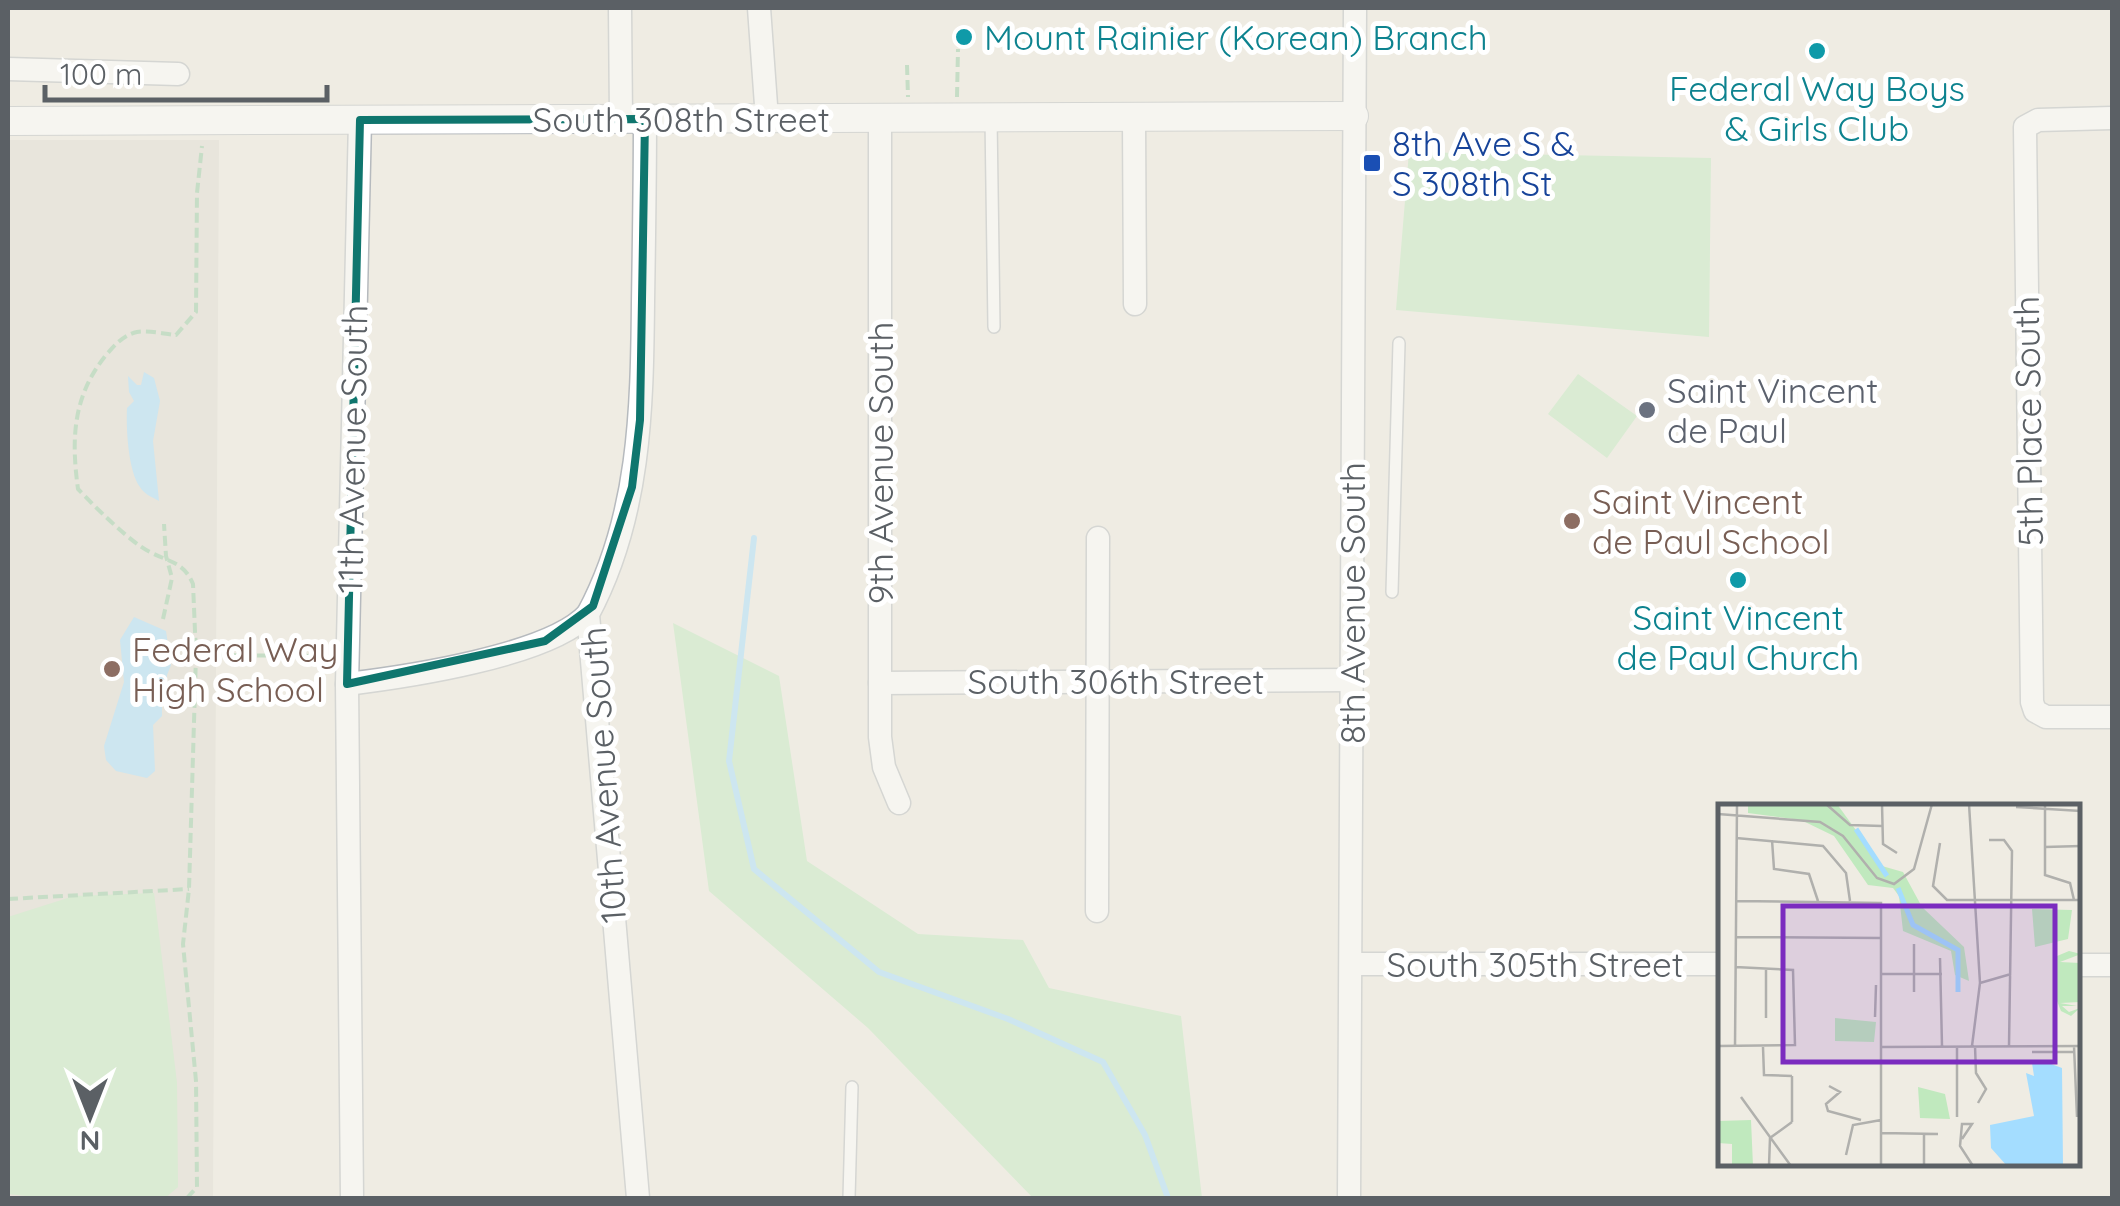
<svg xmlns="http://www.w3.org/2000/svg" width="2120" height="1206" font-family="Quicksand,sans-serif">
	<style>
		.education { fill: #dfdbd2 }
		.green { fill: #c0e9be }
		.water { fill: #a4ddff }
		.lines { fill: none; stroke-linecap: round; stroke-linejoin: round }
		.stream { stroke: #a4ddff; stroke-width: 6 }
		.service-casing { stroke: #b6babe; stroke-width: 14 }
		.minor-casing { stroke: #b6babe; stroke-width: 25 }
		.tertiary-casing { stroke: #b6babe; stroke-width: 30 }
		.path { stroke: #96cba2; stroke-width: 4; stroke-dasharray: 10 5; stroke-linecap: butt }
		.service { stroke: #fff; stroke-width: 11 }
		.minor { stroke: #fff; stroke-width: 22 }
		.tertiary { stroke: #fff; stroke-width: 28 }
		.marked { fill: none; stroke: #0f766e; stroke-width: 8; stroke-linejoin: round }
		.culture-dot { fill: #0f9aa8; stroke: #fff; stroke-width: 4 }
		.transit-dot { fill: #1a4fb4; stroke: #fff; stroke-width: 4 }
		.worship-dot { fill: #6b7280; stroke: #fff; stroke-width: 4 }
		.education-dot { fill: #8d6e63; stroke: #fff; stroke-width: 4 }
		.labels { text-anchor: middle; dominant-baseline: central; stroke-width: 10; stroke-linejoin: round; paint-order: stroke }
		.culture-label { font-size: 35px; fill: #0d838f; stroke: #fff }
		.street-label { font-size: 35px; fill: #5b6065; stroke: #fff }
		.transit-label { font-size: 35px; fill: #164399; stroke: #fff; text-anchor: start }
		.worship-label { font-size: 35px; fill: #5b616d; stroke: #fff; text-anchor: start }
		.education-label { font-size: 35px; fill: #785e54; stroke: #fff; text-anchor: start }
		.inset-river { fill: none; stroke: #a4ddff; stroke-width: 5 }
		.inset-road { fill: none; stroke: #b0b0ad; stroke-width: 2.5 }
		.view { fill: #7b2cbf; fill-opacity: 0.15; stroke: #7b2cbf; stroke-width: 5 }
		.inset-edge { fill: none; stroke: #5b6065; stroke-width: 5 }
	</style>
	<rect width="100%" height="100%" fill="#efece3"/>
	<polygon class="education" points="8,140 219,140 213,1198 8,1198"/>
	<g class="green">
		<polygon points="1409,152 1711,158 1709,337 1396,310"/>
		<polygon points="1578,374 1637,416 1607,458 1548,414"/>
		<polygon points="673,623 779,676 807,861 918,934 1023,940 1049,988 1181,1016 1202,1198 1033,1198 868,1028 709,891"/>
		<polygon points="154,893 177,1083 178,1187 165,1198 45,1198 8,1194 8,917 74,896"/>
	</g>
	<g class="water">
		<path d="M144,372l10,6 6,23 -7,40 6,60c-7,-4 -15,-7 -19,-14 -12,-16 -14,-60 -13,-79l7,-7 -5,-9 -1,-16 9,9h4z"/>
		<polygon points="134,617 166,631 171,665 167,675 166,698 162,701 162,716 153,725 155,771 147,778 116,771 106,760 104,746 124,682 120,640"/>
	</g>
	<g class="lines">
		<polyline class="stream" points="754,538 729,761 754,869 879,972 1008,1019 1103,1062 1145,1135 1168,1198"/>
		<defs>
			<g id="service">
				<polyline points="991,118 994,327"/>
				<polyline points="1392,592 1399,343"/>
				<polyline points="849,1198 852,1087"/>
			</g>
			<g id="minor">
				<polyline points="620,8 621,120"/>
				<polyline points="759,8 767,119"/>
				<polyline points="8,69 178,74"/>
				<polyline points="1134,118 1135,304"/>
				<polyline points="2112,118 2038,120 2025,127 2032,702 2035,711 2046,717 2112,717"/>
				<polyline points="880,119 880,737 884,767 899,803"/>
				<polyline points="880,683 1352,680"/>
				<path d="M347,684c58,-7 202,-28 241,-70"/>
				<polyline points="1097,911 1098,538"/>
				<polyline points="1351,964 1720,964"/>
				<polyline points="2078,965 2112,965"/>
				<polyline points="352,1198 347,684 360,120"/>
				<path d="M638,1198l-50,-584c52,-97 54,-204 55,-312 1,-61 2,-122 2,-183"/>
				<polyline points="1349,1198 1355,8"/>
			</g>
			<polyline id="tertiary" points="8,121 1354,116"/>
		</defs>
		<use href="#service" class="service-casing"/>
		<use href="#minor" class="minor-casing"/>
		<use href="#tertiary" class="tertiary-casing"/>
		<g class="path">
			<polyline points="907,65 908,97"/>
			<polyline points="957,97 958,49"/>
			<polyline points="163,619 172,578 166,556 164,524"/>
			<polyline points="197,655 328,656"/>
			<polyline points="8,899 189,889"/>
			<path d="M187,1198l10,-11 -1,-106 -13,-137 6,-55 7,-234 -3,-71c-9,-22 -24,-22 -43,-32 -19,-9 -57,-47 -72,-63 -7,-51 -5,-93 28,-134 9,-10 17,-20 31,-23 12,-2 27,2 39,3l20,-23 1,-119 5,-47"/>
		</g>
		<use href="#service" class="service"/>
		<use href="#minor" class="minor"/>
		<use href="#tertiary" class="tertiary"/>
	</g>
	<path d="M0 0H2120V1206H0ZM645,119l-5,301 -8,67 -39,119 -48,35 -198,43 13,-564z" fill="#efece3" fill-opacity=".55" fill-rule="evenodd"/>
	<path class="marked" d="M645,119l-5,301 -8,67 -39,119 -48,35 -198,43 13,-564z"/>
	<g class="culture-dot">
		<circle cx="964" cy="37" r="10"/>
		<circle cx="1817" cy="51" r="10"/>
		<circle cx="1738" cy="580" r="10"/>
	</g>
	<rect class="transit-dot" x="1362" y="153" width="20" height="20" rx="5"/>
	<circle class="worship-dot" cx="1647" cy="410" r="10"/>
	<g class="education-dot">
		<circle cx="1572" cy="521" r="10"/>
		<circle cx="112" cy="669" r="10"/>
	</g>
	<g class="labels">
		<g class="culture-label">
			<text x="984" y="37" text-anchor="start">Mount Rainier (Korean) Branch</text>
			<text x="1817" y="88">Federal Way Boys<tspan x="1817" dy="40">&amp; Girls Club</tspan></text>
			<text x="1738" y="617">Saint Vincent<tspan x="1738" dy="40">de Paul Church</tspan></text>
		</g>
		<g class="street-label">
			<text x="681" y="119">South 308th Street</text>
			<text transform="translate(2028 421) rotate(-91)">5th Place South</text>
			<text transform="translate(352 449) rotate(-89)">11th Avenue South</text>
			<text transform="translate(880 463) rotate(-90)">9th Avenue South</text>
			<text transform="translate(1352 603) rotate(-90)">8th Avenue South</text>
			<text x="1116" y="681">South 306th Street</text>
			<text transform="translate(603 775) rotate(-94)">10th Avenue South</text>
			<text x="1535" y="964">South 305th Street</text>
		</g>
		<g class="transit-label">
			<text x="1392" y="143">8th Ave S &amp;<tspan x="1392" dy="40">S 308th St</tspan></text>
		</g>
		<g class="worship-label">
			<text x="1667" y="390">Saint Vincent<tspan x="1667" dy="40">de Paul</tspan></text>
		</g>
		<g class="education-label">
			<text x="1592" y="501">Saint Vincent<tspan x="1592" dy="40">de Paul School</tspan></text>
			<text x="132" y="649">Federal Way<tspan x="132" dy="40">High School</tspan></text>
		</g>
	</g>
	<g transform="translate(1718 804)">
		<rect width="362" height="362" fill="#efece3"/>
		<path d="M30,0h89l45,62 21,6 19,35 42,40 5,34 -14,-6 -4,-24 -48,-20 -4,-35 -6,-8 -25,-3 -34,-49 -33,-16 -53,-7zM314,105l40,1 -4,29 -33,8zM351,147l12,3 -21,8 20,1v39l-20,1 17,3h-15l7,6 11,-4 -9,8 -10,-5 -4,-10v-45zM117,214l41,4 -2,20 -39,-1zM200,283l27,7 5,25 -30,-1zM33,316l2,46h-21v-22l-14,-1v-22z" fill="#c0e9be"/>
		<path d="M325,257l19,7 1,98h-56l-16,-18 -1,-23 44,-9 -8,-43 8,3 -2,-13z" fill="#a4ddff"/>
		<path class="inset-river" d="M138,25l31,47M180,84l15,37 45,25v42"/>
		<path class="inset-road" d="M108,0l24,21 32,1M164,0l1,40 14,9M251,0l11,179 -8,63M327,0v71l25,8 4,17M298,3l65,4M0,10l102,8 23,14 34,42 17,6 20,-15 18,-65M18,34l87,8 23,27 4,28M54,36l2,29 35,5 9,27M271,36h15l8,11 -3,195M222,39l-7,43 14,14h134M327,43l36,-1M17,97l146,2v263M17,133l146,1M222,154l2,88M48,166v48M163,170h61M262,179l31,-9M196,188v-48M157,213l1,-32M0,242l77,-1 -2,-75 -58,-3M17,242l2,-242M239,242v71M257,242l1,27 10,16 -8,14M356,242l3,71M45,243l1,28 28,1M163,243l200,-1M314,248h42M74,272v46M111,282l11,6 -14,12 2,7 33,9M23,293l50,69M163,329l57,1M206,330v32M244,335l10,-15h-10l-2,22 13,20M128,351l7,-30 28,-5M51,362l1,-28 22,-16"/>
		<path class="view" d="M65,102h272v156h-272z"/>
		<rect width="362" height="362" class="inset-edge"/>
	</g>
	<rect width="2120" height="1206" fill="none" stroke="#5b6065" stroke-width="20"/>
	<g transform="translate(90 1116) rotate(180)" stroke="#ffffff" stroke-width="8" paint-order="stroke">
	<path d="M0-8L18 38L0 25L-18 38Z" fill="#5b6065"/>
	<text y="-15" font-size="28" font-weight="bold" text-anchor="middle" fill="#5b6065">N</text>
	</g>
	<path d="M45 85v15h282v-15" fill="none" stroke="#5b6065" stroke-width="5"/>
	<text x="60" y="85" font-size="30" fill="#5b6065" stroke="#ffffff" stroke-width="8" paint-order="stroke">100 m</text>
</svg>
